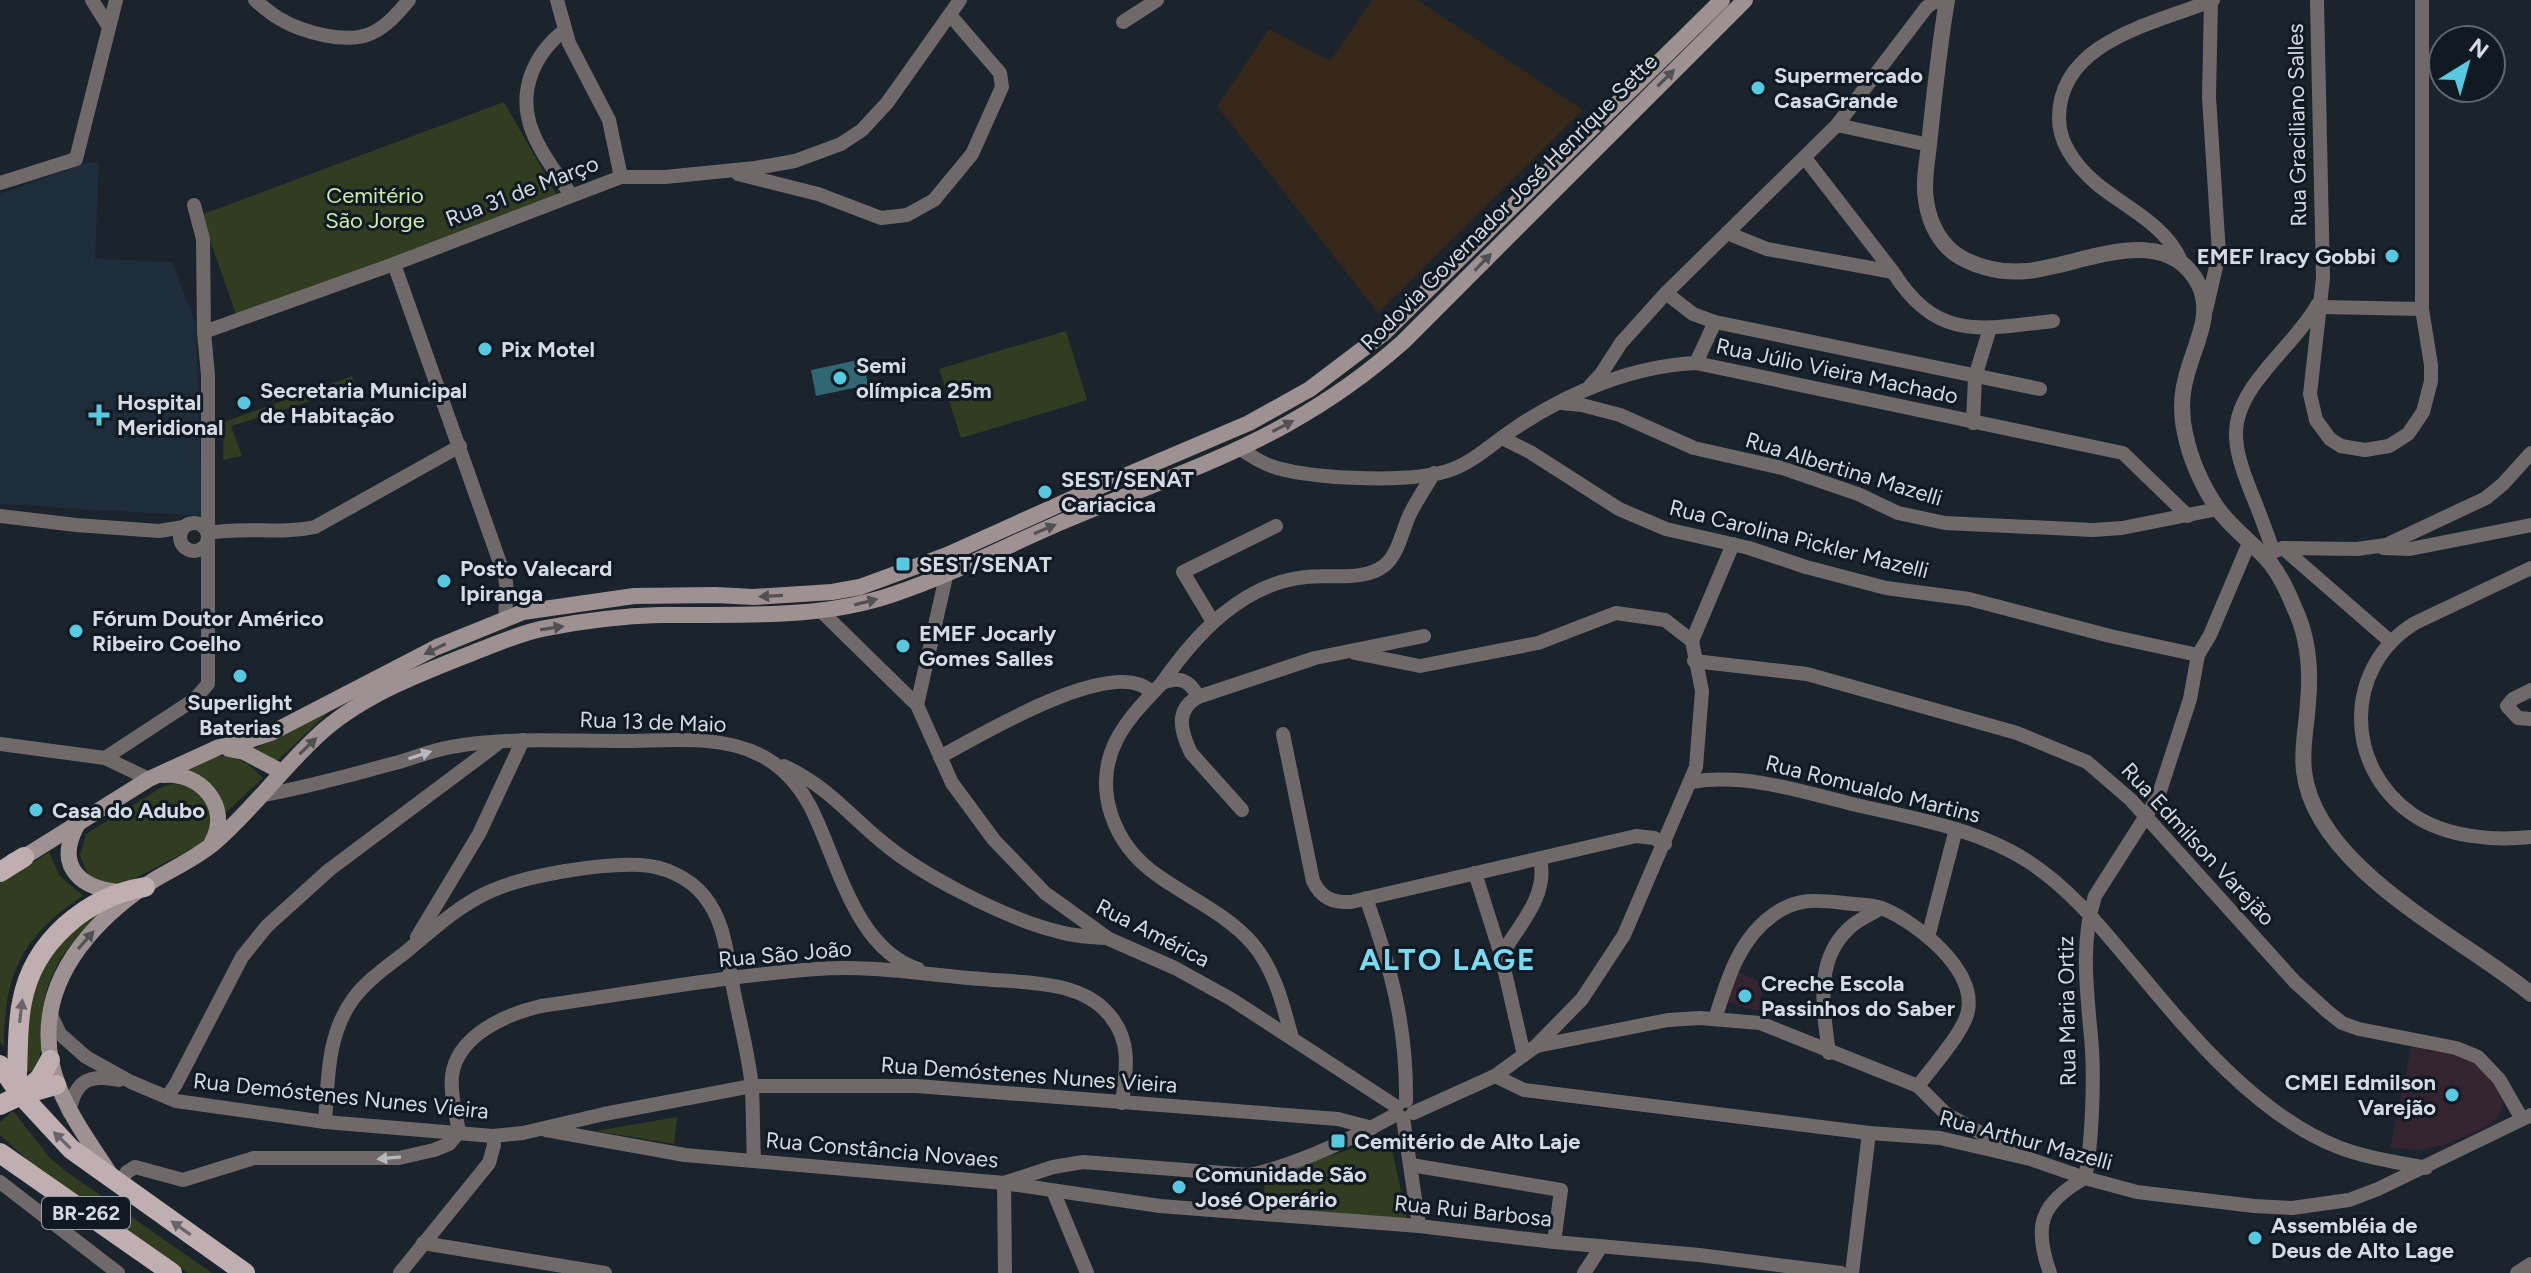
<svg xmlns="http://www.w3.org/2000/svg" width="2531" height="1273" font-family="Figtree,sans-serif">
	<style>
		.built { fill: #1f2d3b }
		.industrial { fill: #35271a }
		.education { fill: #34242f }
		.green { fill: #303d21 }
		.water { fill: #306772 }
		.lines { fill: none; stroke-linecap: round; stroke-linejoin: round }
		.minor { stroke: #706969; stroke-width: 14 }
		.tertiary { stroke: #706969; stroke-width: 16 }
		.secondary { stroke: #9d9192; stroke-width: 16 }
		.primary { stroke: #bfafb1; stroke-width: 20 }
		.oneway { fill: #505055 }
		.oneway2 { fill: #b6b9bd }
		.oneway3 { fill: #68646a }
		.poi-dot { fill: #56c9e1; stroke: #111a23; stroke-width: 3 }
		.labels { text-anchor: middle; dominant-baseline: central; stroke-width: 6; stroke-linejoin: round; paint-order: stroke }
		.shield { fill: #111a23; stroke: #9aa1a8; stroke-width: 2 }
		.shield-label { font-size: 20px; font-weight: bold; fill: #d4dbe1 }
		.poi-label { font-size: 22px; font-weight: bold; fill: #d4dbe1; stroke: #111a23; text-anchor: start }
		.street-label { font-size: 22px; fill: #d4dbe1; stroke: #111a23 }
		.park-label { font-size: 22px; fill: #ceedad; stroke: #111a23 }
		.district-label { font-size: 30px; font-weight: bold; letter-spacing: 2px; fill: #76dcf3; stroke: #111a23 }
	</style>
	<rect width="100%" height="100%" fill="#1b242d"/>
	<polygon class="built" points="84,163 99,163 95,259 172,262 196,325 202,516 0,504 0,194"/>
	<polygon class="industrial" points="1372,0 1417,0 1583,110 1378,313 1217,106 1269,29 1330,61"/>
	<g class="education">
		<polygon points="1737,971 1763,984 1759,1011 1726,1002"/>
		<polygon points="2412,1044 2427,1047 2427,1052 2434,1053 2435,1048 2480,1063 2502,1093 2503,1104 2498,1118 2484,1127 2445,1145 2421,1150 2390,1148"/>
	</g>
	<g class="green">
		<polygon points="504,102 558,197 237,317 201,215"/>
		<polygon points="1066,331 1087,400 961,438 939,369"/>
		<polygon points="352,376 356,387 231,426 242,456 223,460 224,422"/>
		<polygon points="336,705 276,762 252,750 284,735"/>
		<polygon points="230,755 249,765 263,778 223,815 181,770 213,757"/>
		<path d="M171,784c33,-1 54,36 28,61l-73,38 -15,3 -22,-9 -9,-21 6,-22 76,-47z"/>
		<path d="M49,852l10,23 24,21c-62,40 -79,79 -79,151l-4,-5v-159z"/>
		<path d="M116,899c-29,25 -65,60 -71,100 -4,24 2,52 -12,72l-6,1 2,-82 35,-58z"/>
		<polygon points="13,1111 50,1158 67,1172 212,1273 188,1273 33,1165 0,1135 0,1122"/>
		<polygon points="677,1117 674,1144 596,1131"/>
		<polygon points="1389,1136 1407,1219 1265,1208 1264,1178"/>
	</g>
	<polygon class="water" points="863,359 868,385 816,396 811,370"/>
	<g class="lines">
		<g class="minor">
			<polyline points="92,0 109,27"/>
			<path d="M255,0c8,7 16,14 25,19 22,13 67,26 92,14 15,-7 26,-20 37,-33"/>
			<polyline points="557,0 569,43 609,120 621,177"/>
			<polyline points="2317,0 2323,278 2310,394 2316,420 2330,439 2341,446 2365,450 2389,446 2408,434 2423,412 2431,381 2431,365 2422,309 2422,0"/>
			<polyline points="1123,22 1157,0"/>
			<path d="M565,30c-16,12 -27,26 -34,45 -17,48 16,83 40,120"/>
			<polyline points="1837,125 1929,145"/>
			<path d="M1805,158l88,114c44,70 89,57 160,49"/>
			<polyline points="738,174 818,194 881,218 907,215 934,200 972,154 1002,87 1000,73 950,15"/>
			<polyline points="0,183 76,159 116,0"/>
			<path d="M194,205l9,34 1,93 4,43v158c38,-7 71,2 107,-6l145,-81"/>
			<polyline points="1727,233 1767,249 1893,272"/>
			<path d="M2181,261c-15,-36 -55,-53 -84,-77 -20,-17 -38,-39 -38,-66 0,-78 99,-95 154,-118"/>
			<path d="M394,264l111,313c4,14 -1,26 1,41"/>
			<polyline points="1666,293 1693,314 1715,322 2040,389"/>
			<polyline points="2320,307 2422,309"/>
			<polyline points="2206,310 2219,254 2209,97 2211,0"/>
			<polyline points="204,332 394,264 621,177 665,177 755,168 795,161 841,144 862,130 887,103 960,0"/>
			<polyline points="1696,363 1715,322"/>
			<polyline points="1590,386 1601,374 1621,343 1666,293 1837,125 1926,8 1932,3 1945,0"/>
			<polyline points="1561,403 1582,405 1620,415 1694,448 1782,468 1858,494 1898,513 1945,523 2093,530 2122,528 2218,509"/>
			<polyline points="1973,423 1975,377 1990,328"/>
			<polyline points="1502,438 1530,452 1619,509 1666,529 1749,548 1806,567 1886,588 1969,599 2110,636 2198,655"/>
			<path d="M1239,448c12,8 24,16 38,20 41,11 137,16 176,1 23,-9 41,-27 61,-40 53,-36 118,-63 182,-66l427,90 65,63"/>
			<polyline points="0,516 76,525 159,531 184,527"/>
			<circle cx="194" cy="537" r="14"/>
			<polyline points="2283,548 2391,642"/>
			<polyline points="2383,548 2410,549 2531,525"/>
			<path d="M2273,550c-7,-19 -14,-39 -22,-58 -20,-50 -24,-76 13,-120 18,-23 40,-43 54,-68"/>
			<polyline points="2263,556 2283,548 2357,549 2386,545 2486,498 2503,484 2531,453"/>
			<path d="M2531,568l-116,55c-72,44 -71,144 -3,191 33,23 80,27 119,23"/>
			<polyline points="820,610 917,705 952,783 994,840 1045,893 1109,939 1175,968 1231,999 1397,1107"/>
			<polyline points="1213,622 1183,572 1276,526"/>
			<polyline points="1355,653 1420,666 1538,643 1616,613 1665,620 1692,641"/>
			<polyline points="1694,661 1807,674 2017,733 2087,762 2131,800 2295,982 2327,1011 2342,1023 2359,1029 2456,1048 2478,1057 2499,1079 2522,1119"/>
			<path d="M1162,683c34,-49 81,-100 144,-106 25,-3 58,5 79,-12 13,-11 17,-33 24,-49 7,-15 17,-29 25,-43"/>
			<polyline points="2531,690 2513,699 2507,706 2518,718 2531,719"/>
			<path d="M1198,697c-8,-17 -19,-21 -36,-14 -17,18 -35,36 -46,58 -24,49 -2,104 41,134 32,23 68,38 95,68 23,27 31,62 40,95"/>
			<polyline points="917,705 947,572"/>
			<path d="M1283,734l30,147c8,17 20,22 38,21l285,-66 18,2 11,6"/>
			<polyline points="0,744 105,758 149,779"/>
			<path d="M940,757c37,-20 177,-105 212,-64"/>
			<polyline points="105,758 195,699 208,684 208,541"/>
			<path d="M784,766c44,21 61,45 97,75 40,34 124,77 175,90 16,5 32,6 49,7"/>
			<path d="M1691,782c55,-9 109,9 161,22 60,14 125,24 177,58 43,28 74,68 107,107 54,65 121,146 202,178 28,11 59,15 88,21"/>
			<path d="M263,795c46,-8 90,-21 136,-33 17,-5 34,-12 52,-15 54,-10 110,-6 164,-6 46,1 103,-8 145,14 22,11 38,29 50,51 28,54 44,142 108,163"/>
			<path d="M1242,810l-51,-57c-10,-21 -17,-43 7,-56l117,-39 109,-22"/>
			<polyline points="1475,873 1501,955 1524,1055"/>
			<path d="M1366,898c25,70 41,128 40,203"/>
			<polyline points="417,937 479,834 523,740"/>
			<polyline points="1928,937 1956,829"/>
			<path d="M1501,955c17,-28 48,-60 39,-95"/>
			<polyline points="50,1013 60,1034 86,1057 131,1082 176,1101 325,1122 493,1136 523,1133 604,1114 752,1086 917,1086 1338,1119 1372,1128"/>
			<path d="M1715,1019c12,-38 23,-79 58,-104 27,-20 50,-14 81,-11 9,1 21,1 30,5 33,14 92,60 84,102 -4,21 -36,56 -50,75"/>
			<polyline points="1537,1046 1668,1020 1700,1018 1760,1023 1918,1086 1946,1114 2012,1150"/>
			<path d="M1829,1053c-6,-45 -16,-97 25,-129 8,-6 19,-11 27,-16"/>
			<polyline points="1495,1076 1524,1090 1869,1133 1940,1138 2030,1159 2085,1178 2137,1192 2254,1206 2292,1208 2349,1200 2378,1189 2531,1115"/>
			<polyline points="167,1097 176,1084 242,957 267,926 329,870 496,745"/>
			<path d="M69,1112c7,-32 19,-38 50,-32"/>
			<polyline points="1413,1113 1495,1076 1536,1046 1582,999 1624,935 1696,767 1702,691 1692,641 1733,544"/>
			<polyline points="1403,1118 1419,1226"/>
			<path d="M325,1122c3,-43 2,-87 28,-123 14,-19 35,-33 54,-48 27,-22 52,-46 84,-60 35,-16 110,-28 149,-26 23,1 49,12 64,31 21,25 23,60 29,91 6,33 16,68 19,101 1,25 1,49 2,73"/>
			<path d="M546,1130l139,25 319,28 49,-16 30,-5 166,13c49,-10 104,-37 148,-61"/>
			<polyline points="1411,1165 1561,1190 1554,1242"/>
			<path d="M2085,1178c7,-33 9,-94 7,-129 -4,-52 -13,-103 3,-153l63,-99 32,-98 8,-44 12,-20 39,-92"/>
			<polyline points="0,1182 118,1273"/>
			<path d="M118,1185l9,-13 8,-5 48,13 71,-22h145l35,-8 15,-6 10,-12c-3,-18 -9,-38 -7,-56 5,-41 55,-62 89,-70 92,-13 184,-30 276,-37 56,-4 109,6 164,10 42,4 101,0 130,38 21,26 15,55 11,86"/>
			<polyline points="1054,1193 1087,1273"/>
			<polyline points="423,1243 605,1273"/>
			<polyline points="400,1273 489,1163 494,1145 493,1136"/>
			<polyline points="1005,1273 1004,1183 1160,1206 1419,1226 1554,1242 1699,1255 1841,1273"/>
			<polyline points="1584,1273 1601,1247"/>
			<polyline points="1852,1273 1869,1133"/>
			<path d="M2050,1273c-17,-47 -10,-70 35,-95"/>
			<polyline points="2517,1273 2531,1264"/>
		</g>
		<path class="tertiary" d="M1947,0c-8,48 -13,96 -18,145 -2,18 -6,37 -3,55 3,23 14,45 34,57 21,12 44,16 67,14 53,-5 139,-52 172,14 15,31 -6,62 -13,93 -5,17 -5,38 -1,55 5,26 18,55 33,76 15,21 37,35 53,55 10,13 17,28 23,43 14,29 17,64 14,95 -1,23 -7,46 -4,69 11,98 159,167 227,223"/>
		<g class="secondary">
			<polyline points="229,749 244,752 282,772"/>
			<path d="M163,775c37,-4 69,32 49,67"/>
			<path d="M79,822c-24,40 -4,65 39,70"/>
			<polyline points="13,861 24,857 149,779 219,747 241,743 271,733 437,647 523,612 634,596 715,595 754,597 832,592 860,587 947,555 1080,495 1249,423 1310,389 1384,333 1722,0"/>
			<path d="M110,1174c-32,-50 -70,-96 -60,-159 8,-57 57,-105 104,-135 20,-12 42,-22 60,-37 40,-34 70,-78 110,-113 43,-37 102,-59 156,-80 21,-8 43,-18 66,-22 37,-7 76,-12 113,-13 79,-1 160,5 235,-21 57,-19 114,-49 170,-73 75,-32 154,-58 225,-98 41,-23 79,-50 114,-81l342,-342"/>
		</g>
		<g class="primary">
			<polyline points="0,872 24,857"/>
			<polyline points="0,1065 21,1095 71,1149 245,1273"/>
			<path d="M16,1089c3,-29 0,-59 6,-87 11,-60 64,-105 123,-115"/>
			<polyline points="24,1092 40,1078 50,1060"/>
			<polyline points="0,1105 21,1095 56,1085"/>
			<polyline points="0,1153 172,1273"/>
		</g>
	</g>
	<defs><path id="oneway-solid" d="M-6-.8H1V-3.2L6.5 0L1 3.2V.8H-6Z" transform="scale(2)"/></defs>
	<g class="oneway">
		<use href="#oneway-solid" transform="translate(1666 78) rotate(-45)"/>
		<use href="#oneway-solid" transform="translate(1483 262) rotate(-46)"/>
		<use href="#oneway-solid" transform="translate(1283 426) rotate(-28)"/>
		<use href="#oneway-solid" transform="translate(1045 529) rotate(-23)"/>
		<use href="#oneway-solid" transform="translate(771 596) rotate(177)"/>
		<use href="#oneway-solid" transform="translate(866 602) rotate(-14)"/>
		<use href="#oneway-solid" transform="translate(552 628) rotate(-9)"/>
		<use href="#oneway-solid" transform="translate(435 649) rotate(154)"/>
		<use href="#oneway-solid" transform="translate(308 746) rotate(-44)"/>
		<use href="#oneway-solid" transform="translate(86 940) rotate(-49)"/>
	</g>
	<g class="oneway2">
		<use href="#oneway-solid" transform="translate(420 755) rotate(-18)"/>
		<use href="#oneway-solid" transform="translate(389 1158) rotate(175)"/>
	</g>
	<g class="oneway3">
		<use href="#oneway-solid" transform="translate(21 1011) rotate(-83)"/>
		<use href="#oneway-solid" transform="translate(62 1140) rotate(-136)"/>
		<use href="#oneway-solid" transform="translate(181 1228) rotate(-145)"/>
	</g>
	<g class="poi-dot">
		<circle cx="1758" cy="88" r="8"/>
		<circle cx="2392" cy="256" r="8"/>
		<circle cx="485" cy="349" r="8"/>
		<circle cx="840" cy="378" r="8"/>
		<circle cx="244" cy="403" r="8"/>
		<path d="M95 403h8v8h8v8h-8v8h-8v-8h-8v-8h8z"/>
		<circle cx="1045" cy="492" r="8"/>
		<rect x="895" y="556" width="16" height="16" rx="4"/>
		<circle cx="444" cy="581" r="8"/>
		<circle cx="76" cy="631" r="8"/>
		<circle cx="903" cy="646" r="8"/>
		<circle cx="240" cy="676" r="8"/>
		<circle cx="36" cy="810" r="8"/>
		<circle cx="1745" cy="996" r="8"/>
		<circle cx="2452" cy="1095" r="8"/>
		<rect x="1330" y="1133" width="16" height="16" rx="4"/>
		<circle cx="1179" cy="1187" r="8"/>
		<circle cx="2255" cy="1238" r="8"/>
	</g>
	<g class="labels">
		<rect class="shield" x="42" y="1197" width="88" height="32" rx="6"/>
		<g class="shield-label">
			<text x="86" y="1213">BR-262</text>
		</g>
		<g class="poi-label">
			<text x="1774" y="75">Supermercado<tspan x="1774" dy="25">CasaGrande</tspan></text>
			<text x="2376" y="256" text-anchor="end">EMEF Iracy Gobbi</text>
			<text x="501" y="349">Pix Motel</text>
			<text x="856" y="365">Semi<tspan x="856" dy="25">olímpica 25m</tspan></text>
			<text x="260" y="390">Secretaria Municipal<tspan x="260" dy="25">de Habitação</tspan></text>
			<text x="117" y="402">Hospital<tspan x="117" dy="25">Meridional</tspan></text>
			<text x="1061" y="479">SEST/SENAT<tspan x="1061" dy="25">Cariacica</tspan></text>
			<text x="919" y="564">SEST/SENAT</text>
			<text x="460" y="568">Posto Valecard<tspan x="460" dy="25">Ipiranga</tspan></text>
			<text x="92" y="618">Fórum Doutor Américo<tspan x="92" dy="25">Ribeiro Coelho</tspan></text>
			<text x="919" y="633">EMEF Jocarly<tspan x="919" dy="25">Gomes Salles</tspan></text>
			<text x="240" y="702" text-anchor="middle">Superlight<tspan x="240" dy="25">Baterias</tspan></text>
			<text x="52" y="810">Casa do Adubo</text>
			<text x="1761" y="983">Creche Escola<tspan x="1761" dy="25">Passinhos do Saber</tspan></text>
			<text x="2436" y="1082" text-anchor="end">CMEI Edmilson<tspan x="2436" dy="25">Varejão</tspan></text>
			<text x="1354" y="1141">Cemitério de Alto Laje</text>
			<text x="1195" y="1174">Comunidade São<tspan x="1195" dy="25">José Operário</tspan></text>
			<text x="2271" y="1225">Assembléia de<tspan x="2271" dy="25">Deus de Alto Lage</tspan></text>
		</g>
		<g class="street-label">
			<text transform="translate(2297 125) rotate(-91)">Rua Graciliano Salles</text>
			<text transform="translate(522 191) rotate(-21)">Rua 31 de Março</text>
			<text transform="translate(1509 202) rotate(-45)">Rodovia Governador José Henrique Sette</text>
			<text transform="translate(1837 371) rotate(12)">Rua Júlio Vieira Machado</text>
			<text transform="translate(1844 469) rotate(17)">Rua Albertina Mazelli</text>
			<text transform="translate(1799 539) rotate(14)">Rua Carolina Pickler Mazelli</text>
			<text transform="translate(653 722) rotate(2)">Rua 13 de Maio</text>
			<text transform="translate(1873 789) rotate(14)">Rua Romualdo Martins</text>
			<text transform="translate(2198 844) rotate(47)">Rua Edmilson Varejão</text>
			<text transform="translate(1153 933) rotate(27)">Rua América</text>
			<text transform="translate(785 954) rotate(-5)">Rua São João</text>
			<text transform="translate(2067 1011) rotate(-91)">Rua Maria Ortiz</text>
			<text transform="translate(1029 1075) rotate(4)">Rua Demóstenes Nunes Vieira</text>
			<text transform="translate(341 1096) rotate(6)">Rua Demóstenes Nunes Vieira</text>
			<text transform="translate(2026 1140) rotate(15)">Rua Arthur Mazelli</text>
			<text transform="translate(882 1150) rotate(5)">Rua Constância Novaes</text>
			<text transform="translate(1473 1211) rotate(6)">Rua Rui Barbosa</text>
		</g>
		<g class="park-label">
			<text x="375" y="195">Cemitério<tspan x="375" dy="25">São Jorge</tspan></text>
		</g>
		<g class="district-label">
			<text x="1448" y="959">ALTO LAGE</text>
		</g>
	</g>
	<g transform="translate(2467 64) rotate(37)"><circle r="38" fill="#111a23" stroke="#5f676f" stroke-width="2"/>
	<path d="M0-6L14 30L0 20L-14 30Z" fill="#56c9e1"/>
	<text y="-12" font-size="22" font-weight="bold" text-anchor="middle" fill="#d4dbe1">N</text>
	</g>
</svg>
